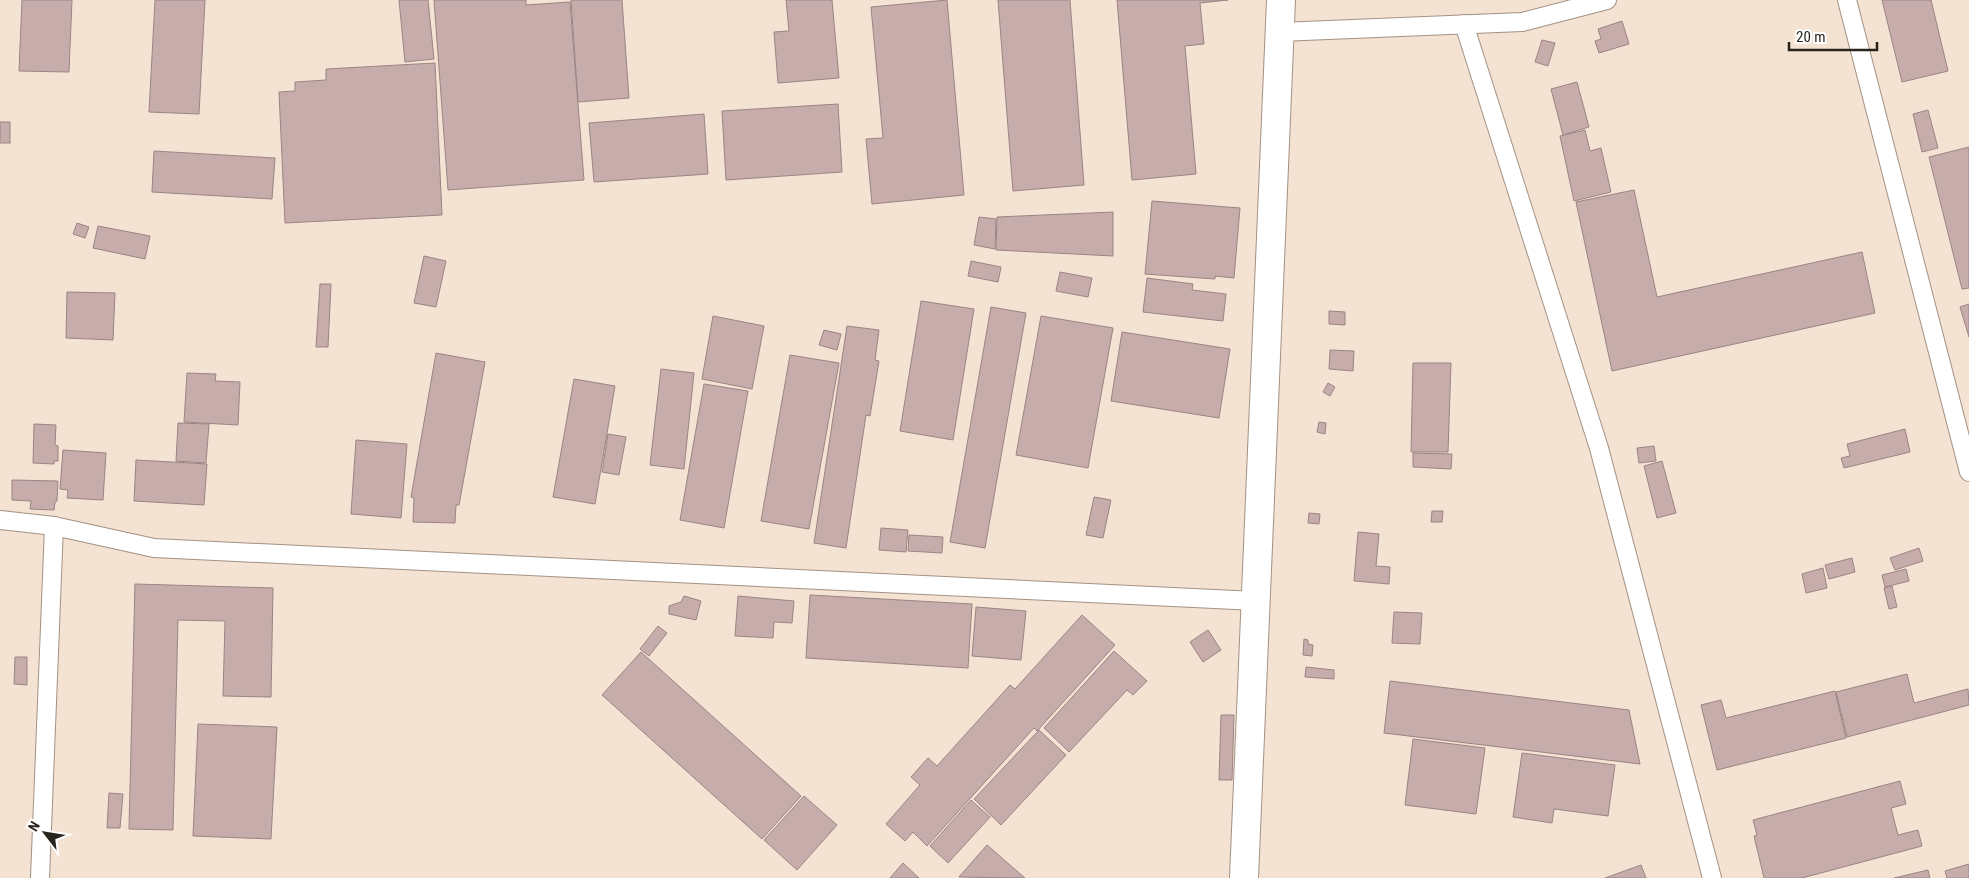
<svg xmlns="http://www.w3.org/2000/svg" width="1969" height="878" font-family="'Roboto Condensed',sans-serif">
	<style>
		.building { fill: #c6adac; stroke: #9b8483 }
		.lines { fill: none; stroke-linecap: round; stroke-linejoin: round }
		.service-casing { stroke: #a39284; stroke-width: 20 }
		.minor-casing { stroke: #a39284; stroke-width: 30 }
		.service { stroke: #fff; stroke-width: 18 }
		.minor { stroke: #fff; stroke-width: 28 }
	</style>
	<rect width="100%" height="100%" fill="#f4e2d2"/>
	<g class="building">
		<polygon points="22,0 72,0 69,72 19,71"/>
		<polygon points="155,0 205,0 199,114 149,112"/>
		<polygon points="399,0 428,0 434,59 405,62"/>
		<polygon points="434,0 526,0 526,5 570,2 584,180 448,190"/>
		<polygon points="571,0 622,0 629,98 578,102"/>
		<polygon points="786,0 832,0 839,78 778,83 774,32 789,31"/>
		<polygon points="947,0 964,195 872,204 866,139 883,138 871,7"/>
		<polygon points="998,0 1070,0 1084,185 1013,191"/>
		<polygon points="1117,0 1228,0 1200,3 1204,44 1185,46 1196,174 1132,180"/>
		<polygon points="1882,0 1931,0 1948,71 1902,82"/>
		<polygon points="1622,21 1629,44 1599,53 1595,41 1601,39 1598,29"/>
		<polygon points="1542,40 1555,43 1548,66 1535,62"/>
		<polygon points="435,63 442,215 285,223 279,92 295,91 295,82 326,80 326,69"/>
		<polygon points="1577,82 1589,127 1563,135 1551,89"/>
		<polygon points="838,104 842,172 726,180 722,111"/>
		<polygon points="1928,110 1938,148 1922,152 1913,114"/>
		<polygon points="704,114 708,174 594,182 589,123"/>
		<rect x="0" y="122" width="10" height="21"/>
		<polygon points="1585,130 1590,151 1601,148 1611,192 1574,201 1560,136"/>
		<polygon points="1969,147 1969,288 1962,289 1929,157"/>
		<polygon points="154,151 275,158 272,199 152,192"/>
		<polygon points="1634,190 1657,297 1862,252 1875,313 1612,371 1576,202"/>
		<polygon points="1152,201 1240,208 1234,278 1215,276 1215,279 1145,274"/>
		<polygon points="1113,212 1113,256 996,250 997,217"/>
		<polygon points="979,217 996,219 995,249 974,245"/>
		<polygon points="77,223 89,227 85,238 73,234"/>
		<polygon points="98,226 150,236 145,259 93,248"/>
		<polygon points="424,256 446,261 436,307 414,303"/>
		<polygon points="971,261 1001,267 998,282 968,276"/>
		<polygon points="1060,272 1092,278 1088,297 1056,291"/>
		<polygon points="1147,278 1193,284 1192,290 1226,294 1223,321 1143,312"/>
		<polygon points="320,284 331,284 328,347 316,347"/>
		<polygon points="67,292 115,293 113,340 66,338"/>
		<polygon points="921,301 974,309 953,440 900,431"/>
		<polygon points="1969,304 1969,337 1960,307"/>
		<polygon points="991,307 1026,313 985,548 950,542"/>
		<polygon points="1329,311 1345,312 1345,325 1329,324"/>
		<polygon points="713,316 764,326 752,389 702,379"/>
		<polygon points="1041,316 1113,328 1088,468 1016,455"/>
		<polygon points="847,326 879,330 875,360 879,361 870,416 866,415 846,548 814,543"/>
		<polygon points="824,330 841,334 837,350 819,345"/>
		<polygon points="1122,332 1230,349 1219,418 1111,401"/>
		<polygon points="1330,350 1354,351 1353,371 1329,369"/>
		<polygon points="436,353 485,362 459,505 456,505 455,523 413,522 414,498 411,497"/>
		<polygon points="790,355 839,363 809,529 761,521"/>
		<polygon points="1413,363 1451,363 1448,452 1411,452"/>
		<polygon points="661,369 694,373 684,469 650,465"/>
		<polygon points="187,373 216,374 215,381 240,382 238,425 184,422"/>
		<polygon points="574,379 615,386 595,504 553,497"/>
		<polygon points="1328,383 1335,387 1330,396 1323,392"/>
		<polygon points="704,384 748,391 724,528 680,520"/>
		<polygon points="1319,422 1326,423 1325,434 1317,432"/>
		<polygon points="178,423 209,424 206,463 176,461"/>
		<polygon points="34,424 56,425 55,445 58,446 58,461 54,461 54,464 33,463"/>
		<polygon points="1905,429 1910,452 1844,468 1841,458 1850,456 1847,444"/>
		<polygon points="608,434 626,437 619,475 602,472"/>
		<polygon points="356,440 407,444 401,518 351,514"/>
		<polygon points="1654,446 1656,461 1639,463 1637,448"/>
		<polygon points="63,450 106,453 103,500 67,498 68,490 60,489"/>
		<polygon points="1413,453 1452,454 1451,469 1413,467"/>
		<polygon points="136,460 207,464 204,505 134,501"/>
		<polygon points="1662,461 1676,513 1657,518 1644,466"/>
		<polygon points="12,480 58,481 57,501 55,502 54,510 30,509 31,501 12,500"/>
		<polygon points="1094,497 1111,500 1103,538 1086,535"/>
		<polygon points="1432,511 1443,511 1442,522 1431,522"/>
		<polygon points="1309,513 1320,514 1319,524 1308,523"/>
		<polygon points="881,528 908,530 906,552 879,550"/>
		<polygon points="1358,532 1379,534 1376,566 1390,567 1389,584 1354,581"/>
		<polygon points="909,535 943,537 942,553 908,551"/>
		<polygon points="1919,548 1923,561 1895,570 1890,558"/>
		<polygon points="1852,558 1855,572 1829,579 1825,565"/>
		<polygon points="1823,568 1827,588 1806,593 1802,574"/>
		<polygon points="1906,569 1909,581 1885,587 1882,575"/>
		<polygon points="135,584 273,588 271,697 223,696 225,621 178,620 173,830 129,829"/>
		<polygon points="1892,586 1897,607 1889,609 1884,588"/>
		<polygon points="810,595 972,604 968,668 806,658"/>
		<polygon points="684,596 701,601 696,620 669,614 669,606 681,602"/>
		<polygon points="738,596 794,601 792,623 774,622 773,638 735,636"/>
		<polygon points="976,607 1026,611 1021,660 972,656"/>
		<polygon points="1394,612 1422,613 1420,644 1392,643"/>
		<polygon points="1082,615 1115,645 1037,731 1034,728 927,846 913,832 905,841 886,824 920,785 911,777 928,758 937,766 1010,685 1015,689"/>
		<polygon points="658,626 667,633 649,656 640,649"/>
		<polygon points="1208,630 1221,650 1203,662 1190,642"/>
		<polygon points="1304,639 1308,640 1308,644 1313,645 1312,656 1303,655"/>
		<polygon points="1114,651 1147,681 1133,695 1127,690 1069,752 1044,728"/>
		<polygon points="641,652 801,796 762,839 602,695"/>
		<polygon points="15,657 27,657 27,685 14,684"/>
		<polygon points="1306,667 1334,670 1334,679 1305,677"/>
		<polygon points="1907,674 1914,703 1968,689 1969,705 1847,737 1836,692"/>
		<polygon points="1390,681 1629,710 1640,764 1384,733"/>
		<polygon points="1835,691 1846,738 1717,770 1701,705 1721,700 1726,718"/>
		<polygon points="1221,715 1234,715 1232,780 1219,780"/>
		<polygon points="198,724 277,727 271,839 193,836"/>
		<polygon points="1039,730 1066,755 1001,825 974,799"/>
		<polygon points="1413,739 1485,748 1476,814 1405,805"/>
		<polygon points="1522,753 1615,765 1608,816 1554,809 1552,823 1513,817"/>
		<polygon points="1900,781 1906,804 1891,808 1898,835 1918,830 1922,846 1802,878 1764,878 1754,836 1757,835 1753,820"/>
		<polygon points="109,793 123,794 120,828 107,828"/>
		<polygon points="804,796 837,825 797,870 764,840"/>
		<polygon points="971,800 990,817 948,863 930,846"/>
		<polygon points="987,845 1025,878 959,877"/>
		<polygon points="903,863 919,878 890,878"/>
		<polygon points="1969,864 1969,878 1947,878 1945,871"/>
		<polygon points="1641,865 1646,878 1605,878"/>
		<polygon points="1928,870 1930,878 1894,878"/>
	</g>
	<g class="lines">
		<defs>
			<g id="service">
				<polyline points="1847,0 1969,472"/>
				<polyline points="1464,24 1599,448 1712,878"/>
				<polyline points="1280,32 1522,22 1607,0"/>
				<polyline points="0,520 54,526 154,548 1256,601"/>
				<polyline points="40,878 54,526"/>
			</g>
			<polyline id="minor" points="1244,878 1281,0"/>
		</defs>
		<use href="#service" class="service-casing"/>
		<use href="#minor" class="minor-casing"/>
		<use href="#service" class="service"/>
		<use href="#minor" class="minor"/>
	</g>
	<g transform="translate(45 833) rotate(301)" stroke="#ffffff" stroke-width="4" paint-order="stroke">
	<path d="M0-4L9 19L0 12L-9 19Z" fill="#2a241e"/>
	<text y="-8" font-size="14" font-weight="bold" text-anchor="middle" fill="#2a241e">N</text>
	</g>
	<path d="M1789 42v8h88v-8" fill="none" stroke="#2a241e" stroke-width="2.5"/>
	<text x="1796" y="42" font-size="15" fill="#2a241e" stroke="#ffffff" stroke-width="4" paint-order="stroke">20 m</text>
</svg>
